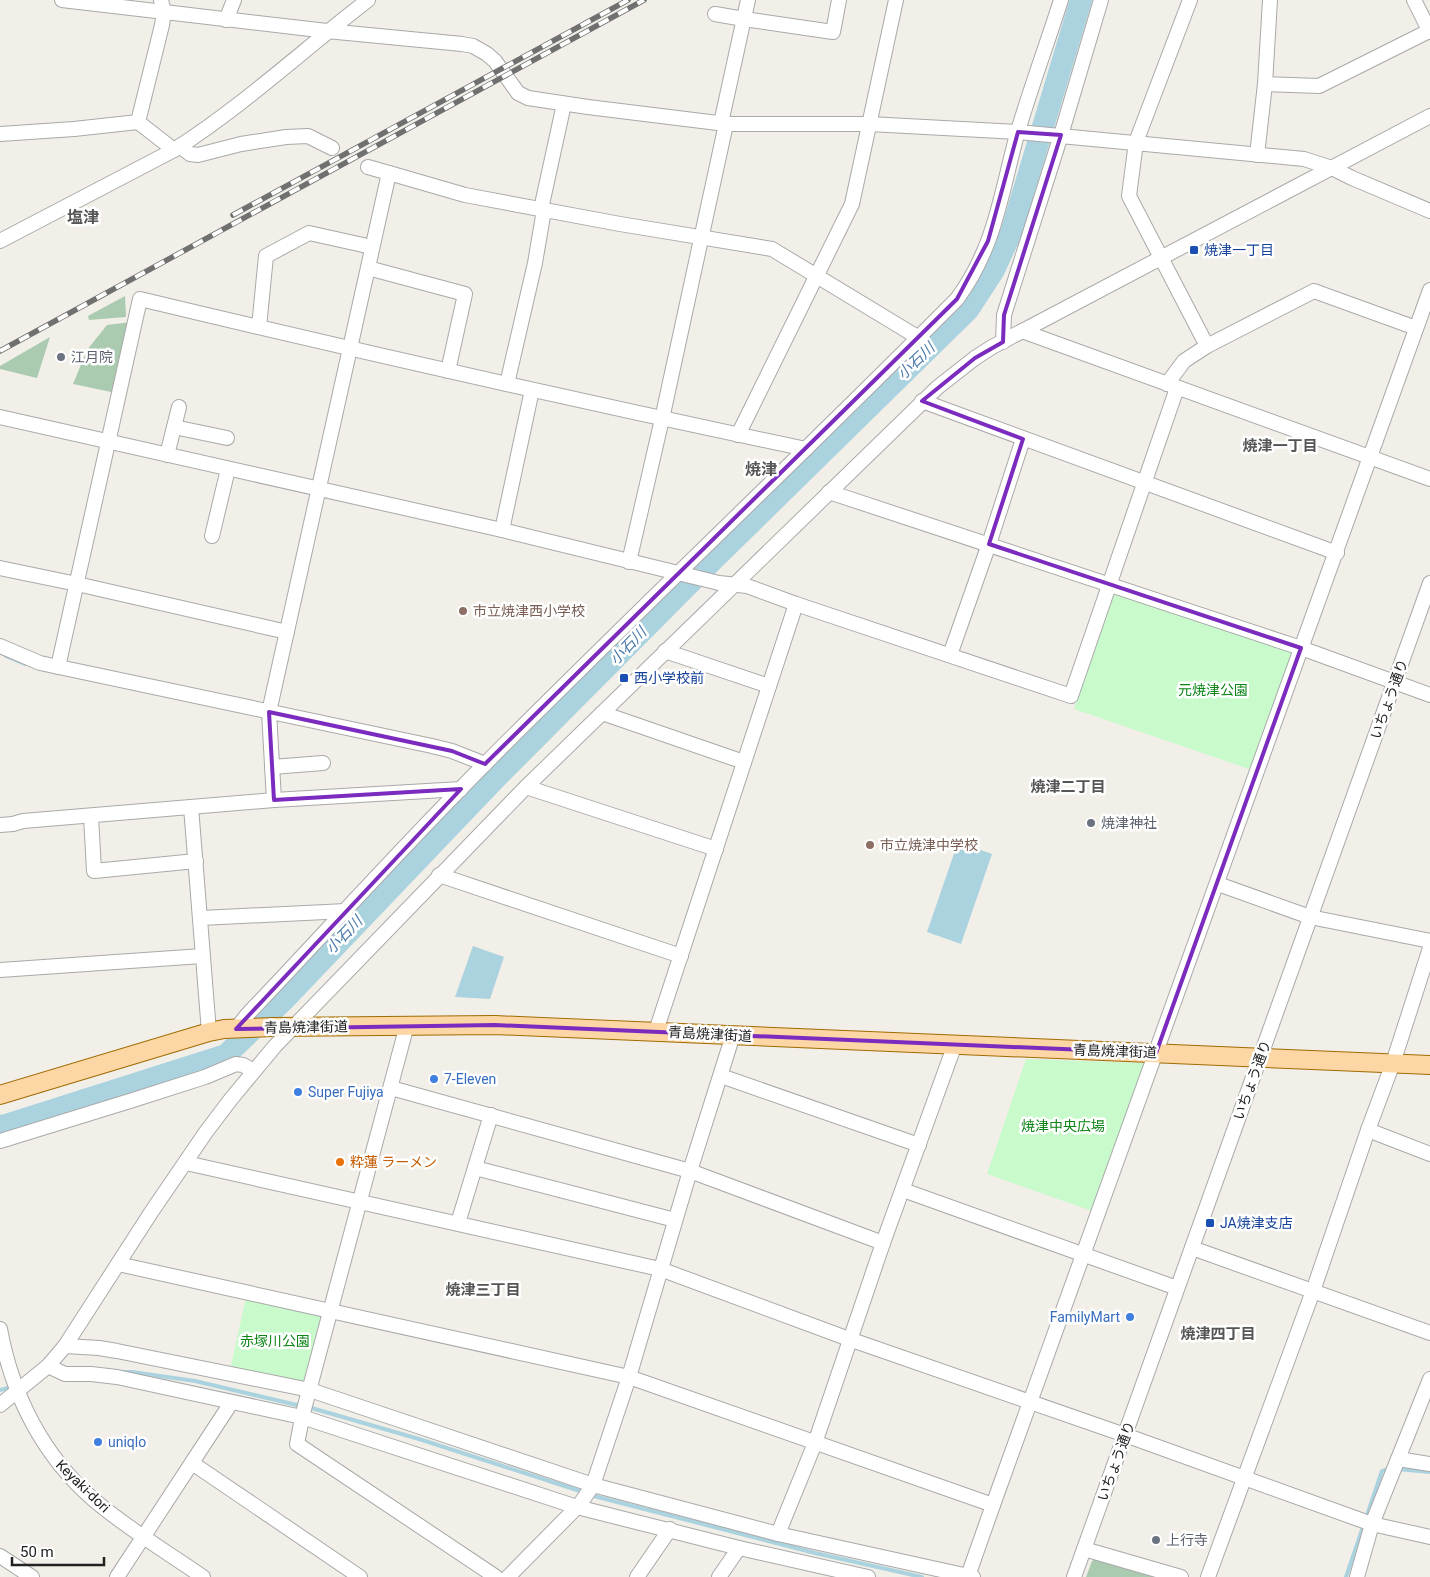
<svg xmlns="http://www.w3.org/2000/svg" width="1430" height="1577" font-family="Roboto,'Noto Sans JP',sans-serif">
	<style>
		.cemetery { fill: #aacbaf }
		.park { fill: #c8facc }
		.water { fill: #aad3df }
		.lines { fill: none; stroke-linecap: round; stroke-linejoin: round }
		.stream { stroke: #aad3df; stroke-width: 4 }
		.river { stroke: #aad3df; stroke-width: 22 }
		.minor-casing { stroke: #a9a9a9; stroke-width: 16 }
		.major-casing { stroke: #a06b00; stroke-width: 20 }
		.minor { stroke: #fff; stroke-width: 14 }
		.major { stroke: #fcd6a4; stroke-width: 18 }
		.rail-casing { stroke: #707070; stroke-width: 5.5 }
		.rail { stroke: #fff; stroke-width: 4; stroke-dasharray: 11; stroke-linecap: butt }
		.marked { fill: none; stroke: #7b2cbf; stroke-width: 4; stroke-linejoin: round }
		.transit-dot { fill: #1a4fb4; stroke: #fff; stroke-width: 2 }
		.worship-dot { fill: #6b7280; stroke: #fff; stroke-width: 2 }
		.education-dot { fill: #8d6e63; stroke: #fff; stroke-width: 2 }
		.shop-dot { fill: #3f7fe0; stroke: #fff; stroke-width: 2 }
		.food-dot { fill: #e8710a; stroke: #fff; stroke-width: 2 }
		.labels { text-anchor: middle; dominant-baseline: central; stroke-width: 5; stroke-linejoin: round; paint-order: stroke }
		.transit-label { font-size: 14px; fill: #164399; stroke: #fff; text-anchor: start }
		.worship-label { font-size: 14px; fill: #5b616d; stroke: #fff; text-anchor: start }
		.education-label { font-size: 14px; fill: #785e54; stroke: #fff; text-anchor: start }
		.park-label { font-size: 14px; fill: #0c8416; stroke: #fff }
		.street-label { font-size: 14px; fill: #222; stroke: #fff }
		.shop-label { font-size: 14px; fill: #366cbe; stroke: #fff; text-anchor: start }
		.food-label { font-size: 14px; fill: #c56008; stroke: #fff; text-anchor: start }
		.water-label { font-size: 15px; font-style: italic; fill: #4a7aab; stroke: #fff }
		.neighbourhood-label { font-size: 15px; font-weight: bold; fill: #555; stroke: #fff }
		.quarter-label { font-size: 16px; font-weight: bold; fill: #555; stroke: #fff }
	</style>
	<rect width="100%" height="100%" fill="#f2efe9"/>
	<g class="cemetery">
		<polygon points="125,296 126,317 89,320 88,316"/>
		<polygon points="131,322 116,393 73,384 87,350 107,325"/>
		<polygon points="50,337 37,378 0,369 0,366"/>
		<polygon points="1096,1559 1160,1577 1086,1577 1092,1561"/>
	</g>
	<g class="park">
		<polygon points="1113,591 1294,650 1252,770 1074,709"/>
		<polygon points="1026,1059 1144,1063 1092,1211 987,1174"/>
		<polygon points="246,1297 321,1313 324,1317 307,1382 301,1384 230,1370"/>
	</g>
	<g class="water">
		<polygon points="958,842 992,854 961,944 927,932"/>
		<polygon points="473,946 504,957 490,999 455,997"/>
	</g>
	<g class="lines">
		<g class="stream">
			<polyline points="6,656 25,664"/>
			<polyline points="484,771 497,777"/>
			<polyline points="122,1372 132,1372 195,1381 301,1406"/>
			<polyline points="0,1390 12,1387"/>
			<polyline points="308,1407 419,1439 583,1492"/>
			<polyline points="1397,1469 1430,1472"/>
			<polyline points="590,1495 815,1553 922,1577"/>
			<polyline points="1346,1577 1382,1471 1390,1468"/>
		</g>
		<polyline class="river" points="0,1126 6,1125 226,1055 284,1000 497,777 712,561 968,310 994,270 1011,233 1081,0"/>
		<defs>
			<g id="minor">
				<polyline points="62,0 327,31 462,44 473,46 487,54 495,61 518,93 528,98 588,107 726,124 869,124 1018,132 1304,159 1332,168 1352,178 1430,211"/>
				<polyline points="1190,0 1136,142 1129,196 1207,346"/>
				<polyline points="1414,0 1430,32"/>
				<polyline points="715,14 744,19 833,32 839,0"/>
				<polyline points="226,20 234,0"/>
				<polyline points="1265,84 1319,86 1429,31"/>
				<polyline points="138,122 174,150"/>
				<polyline points="721,123 748,0"/>
				<polyline points="0,134 74,129 138,122 162,25 164,12 161,0"/>
				<polyline points="180,146 190,154 198,155 241,144 286,137 308,136 332,148"/>
				<polyline points="1257,155 1265,84 1270,0"/>
				<polyline points="368,167 389,173"/>
				<polyline points="541,209 564,104"/>
				<path d="M0,241l174,-91c69,-44 129,-100 194,-150"/>
				<polyline points="368,268 465,294 448,371"/>
				<polyline points="259,327 266,256 309,233 372,247"/>
				<polyline points="1022,331 1430,479"/>
				<polyline points="1003,342 1004,315 1061,135 1101,0"/>
				<polyline points="507,384 535,263 544,210"/>
				<polyline points="1167,384 1184,361 1207,346 1314,291 1416,328"/>
				<polyline points="922,401 1337,553"/>
				<polyline points="0,417 502,530 719,583 747,586 796,604 1071,696 1177,388"/>
				<polyline points="174,427 227,438"/>
				<polyline points="738,435 852,204 896,0"/>
				<polyline points="167,455 179,407"/>
				<polyline points="829,492 1301,648 1430,695"/>
				<polyline points="502,530 532,390"/>
				<polyline points="212,536 228,469"/>
				<polyline points="629,562 662,419 726,124"/>
				<polyline points="0,568 77,584 287,632"/>
				<polyline points="0,646 40,663 432,746 452,751 485,764"/>
				<polyline points="665,651 769,686"/>
				<polyline points="950,655 989,544 1023,439"/>
				<path d="M58,667l82,-368c221,53 443,103 666,150"/>
				<polyline points="602,713 744,762"/>
				<polyline points="272,767 323,763"/>
				<polyline points="526,787 716,849"/>
				<polyline points="274,800 269,712 389,173 465,195 620,224 772,249 919,338"/>
				<polyline points="191,807 209,1032"/>
				<polyline points="91,816 94,871 196,861"/>
				<polyline points="0,825 13,824 23,821 274,800 461,789"/>
				<polyline points="439,875 681,956"/>
				<polyline points="1218,884 1310,917 1430,941"/>
				<polyline points="201,918 346,911"/>
				<polyline points="0,970 202,956"/>
				<polyline points="407,1025 303,1413 297,1444 496,1577"/>
				<path d="M236,1029l11,-14c79,-83 156,-169 237,-250 156,-157 317,-309 473,-466 39,-53 44,-107 61,-168 13,-44 29,-87 43,-131"/>
				<polyline points="656,1031 796,604"/>
				<polyline points="721,1076 919,1145"/>
				<polyline points="391,1088 690,1171 883,1243"/>
				<polyline points="1368,1130 1430,1154"/>
				<polyline points="0,1141 133,1100 205,1077 236,1064 243,1065 254,1071"/>
				<polyline points="186,1163 660,1269 849,1339 1125,1435 1372,1524 1430,1537"/>
				<polyline points="475,1168 675,1220"/>
				<polyline points="903,1190 1177,1288"/>
				<polyline points="458,1223 491,1115"/>
				<polyline points="1192,1248 1430,1333"/>
				<polyline points="118,1264 629,1377 993,1505 1430,290"/>
				<path d="M0,1329c12,66 43,127 94,171 34,29 73,52 109,77"/>
				<polyline points="65,1346 99,1348 117,1351 310,1390 593,1485 778,1534 973,1577"/>
				<polyline points="48,1366 65,1374 91,1374 117,1377 302,1417 577,1507 739,1548 868,1577"/>
				<polyline points="0,1405 48,1366 65,1346 152,1211 206,1132 231,1099 275,1046 526,787 938,387 975,358 992,347 1430,116"/>
				<polyline points="1398,1459 1430,1464"/>
				<polyline points="192,1463 360,1577"/>
				<polyline points="778,1534 815,1443 883,1243 955,1044"/>
				<polyline points="1084,1549 1181,1577"/>
				<polyline points="0,1556 32,1577"/>
				<polyline points="968,1576 993,1505"/>
				<polyline points="117,1577 231,1403"/>
				<polyline points="508,1577 580,1504 593,1485 629,1377 690,1171 733,1035"/>
				<polyline points="637,1577 670,1529"/>
				<polyline points="719,1577 739,1548"/>
				<polyline points="1074,1577 1430,583"/>
				<polyline points="1208,1577 1313,1291 1368,1130 1393,1063 1430,948"/>
				<polyline points="1357,1577 1372,1524 1430,1379"/>
			</g>
			<polyline id="major" points="0,1095 209,1032 224,1029 273,1027 495,1025 1430,1065"/>
		</defs>
		<use href="#minor" class="minor-casing"/>
		<use href="#major" class="major-casing"/>
		<use href="#minor" class="minor"/>
		<use href="#major" class="major"/>
		<defs>
			<g id="rail">
				<polyline points="233,215 628,0"/>
				<polyline points="0,351 644,0"/>
			</g>
		</defs>
		<use href="#rail" class="rail-casing"/>
		<use href="#rail" class="rail"/>
	</g>
	<path class="marked" d="M1018,132l43,3 -57,180 -1,27 -28,16 -53,43 101,38 -34,105 312,104 -145,405 -661,-28 -259,4 225,-240 -187,11 -5,-88 183,39 33,13 472,-465 31,-58z"/>
	<g class="transit-dot">
		<rect x="1189" y="245" width="10" height="10" rx="2.5"/>
		<rect x="619" y="673" width="10" height="10" rx="2.5"/>
		<rect x="1205" y="1218" width="10" height="10" rx="2.5"/>
	</g>
	<g class="worship-dot">
		<circle cx="61" cy="357" r="5"/>
		<circle cx="1091" cy="823" r="5"/>
		<circle cx="1156" cy="1540" r="5"/>
	</g>
	<g class="education-dot">
		<circle cx="463" cy="611" r="5"/>
		<circle cx="870" cy="845" r="5"/>
	</g>
	<g class="shop-dot">
		<circle cx="434" cy="1079" r="5"/>
		<circle cx="298" cy="1092" r="5"/>
		<circle cx="1130" cy="1317" r="5"/>
		<circle cx="98" cy="1442" r="5"/>
	</g>
	<circle class="food-dot" cx="340" cy="1162" r="5"/>
	<g class="labels">
		<g class="transit-label">
			<text x="1204" y="250">焼津一丁目</text>
			<text x="634" y="678">西小学校前</text>
			<text x="1220" y="1223">JA焼津支店</text>
		</g>
		<g class="worship-label">
			<text x="71" y="357">江月院</text>
			<text x="1101" y="823">焼津神社</text>
			<text x="1166" y="1540">上行寺</text>
		</g>
		<g class="education-label">
			<text x="473" y="611">市立焼津西小学校</text>
			<text x="880" y="845">市立焼津中学校</text>
		</g>
		<g class="park-label">
			<text x="1213" y="690">元焼津公園</text>
			<text x="1063" y="1126">焼津中央広場</text>
			<text x="275" y="1341">赤塚川公園</text>
		</g>
		<g class="street-label">
			<text transform="translate(1389 699) rotate(-70)">いちょう通り</text>
			<text transform="translate(306 1027) rotate(-1)">青島焼津街道</text>
			<text transform="translate(710 1034) rotate(3)">青島焼津街道</text>
			<text transform="translate(1115 1051) rotate(2)">青島焼津街道</text>
			<text transform="translate(1252 1080) rotate(-70)">いちょう通り</text>
			<text transform="translate(1116 1461) rotate(-70)">いちょう通り</text>
			<text transform="translate(83 1486) rotate(44)">Keyaki-dori</text>
		</g>
		<g class="shop-label">
			<text x="444" y="1079">7-Eleven</text>
			<text x="308" y="1092">Super Fujiya</text>
			<text x="1120" y="1317" text-anchor="end">FamilyMart</text>
			<text x="108" y="1442">uniqlo</text>
		</g>
		<g class="food-label">
			<text x="350" y="1162">粋蓮 ラーメン</text>
		</g>
		<g class="water-label">
			<text transform="translate(916 361) rotate(-44)">小石川</text>
			<text transform="translate(628 646) rotate(-46)">小石川</text>
			<text transform="translate(344 935) rotate(-46)">小石川</text>
		</g>
		<g class="neighbourhood-label">
			<text x="1280" y="446">焼津一丁目</text>
			<text x="1068" y="787">焼津二丁目</text>
			<text x="483" y="1290">焼津三丁目</text>
			<text x="1218" y="1334">焼津四丁目</text>
		</g>
		<g class="quarter-label">
			<text x="83" y="217">塩津</text>
			<text x="761" y="469">焼津</text>
		</g>
	</g>
	<path d="M12 1557v8h92v-8" fill="none" stroke="#222222" stroke-width="2.5"/>
	<text x="20" y="1557" font-size="15" fill="#222222" stroke="#ffffff" stroke-width="4" paint-order="stroke">50 m</text>
</svg>
